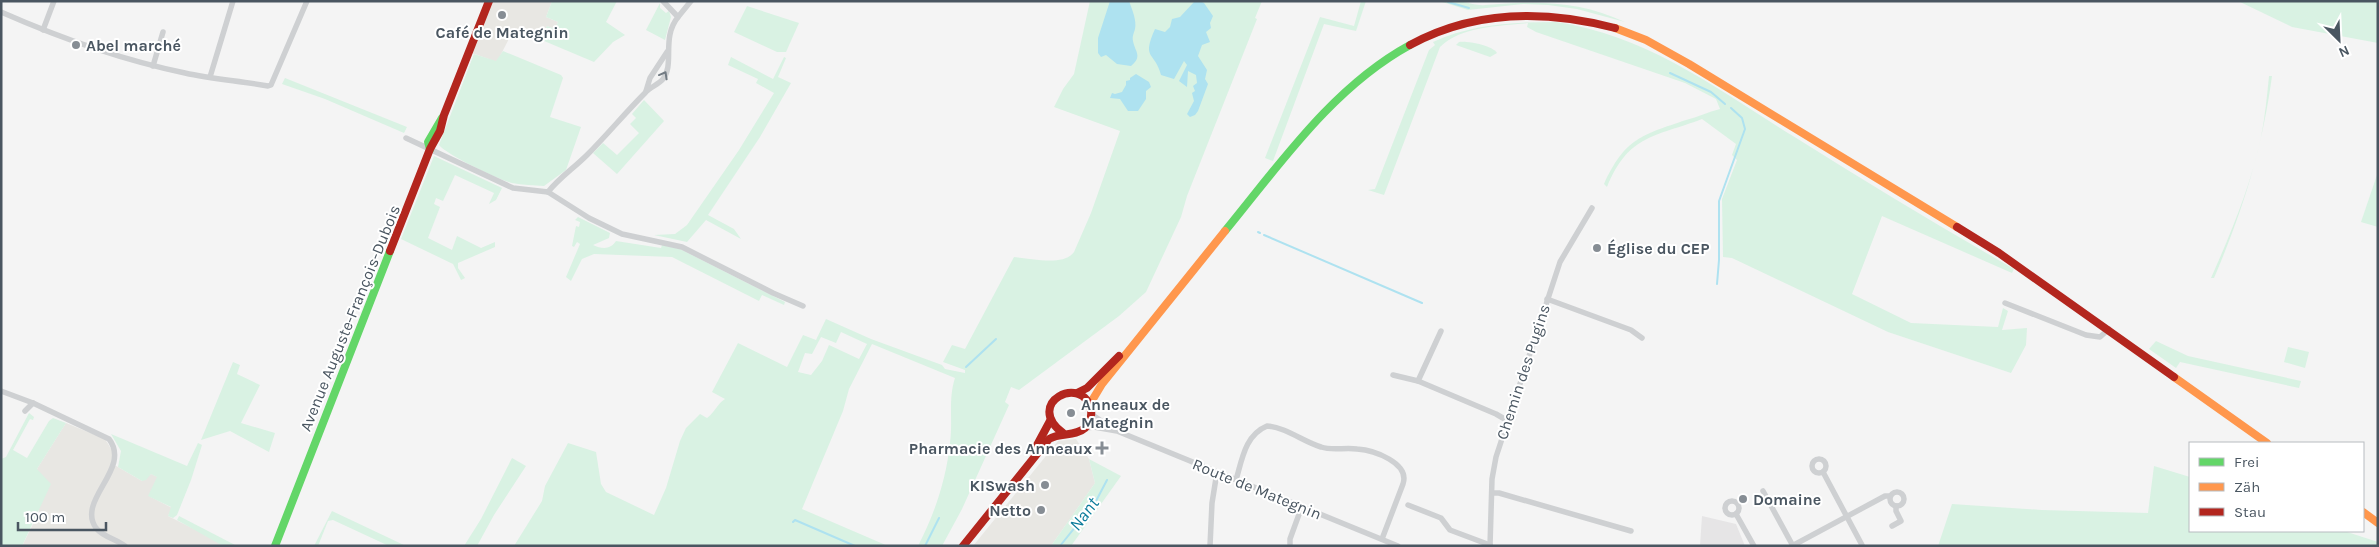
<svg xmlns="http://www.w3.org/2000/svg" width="2379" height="547" font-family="Karla,sans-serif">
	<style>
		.commercial { fill: #e8e7e3 }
		.education { fill: #e6e5e6 }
		.green { fill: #d9f2e3; fill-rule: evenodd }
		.water { fill: #aee2f0 }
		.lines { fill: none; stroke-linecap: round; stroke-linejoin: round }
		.stream { stroke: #aee2f0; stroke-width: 2 }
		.street { stroke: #ced0d2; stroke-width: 5.5 }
		.fast { stroke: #63d668; stroke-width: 8 }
		.slow { stroke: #ff974d; stroke-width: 8 }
		.jam { stroke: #b3261e; stroke-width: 8 }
		.oneway { stroke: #727b83 }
		.poi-dot { fill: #868d94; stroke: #fff; stroke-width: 2 }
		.labels { text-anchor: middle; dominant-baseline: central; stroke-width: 4; stroke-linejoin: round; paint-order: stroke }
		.poi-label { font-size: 16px; font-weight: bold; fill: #4a5661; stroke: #fff; text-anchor: start }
		.street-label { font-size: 16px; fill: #4a5661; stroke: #fff }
		.water-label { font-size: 18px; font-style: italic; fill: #0c7c9b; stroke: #fff }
	</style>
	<rect width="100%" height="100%" fill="#f4f4f4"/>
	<g class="commercial">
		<polygon points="492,1 552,1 546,17 558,22 555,29 547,26 543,36 520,27 518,30 514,29 497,62 472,53"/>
		<polygon points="66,423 105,439 113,452 111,463 142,481 151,474 158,477 149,496 172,508 168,516 216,540 223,546 22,546 39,512 37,469"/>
		<polygon points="1076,439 1089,459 1095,483 1051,546 973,546 1058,441"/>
	</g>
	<polygon class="education" points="1702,516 1736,524 1745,546 1700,546"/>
	<g class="green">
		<polygon points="552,1 617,1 606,22 625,35 613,42 594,62 518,30 520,27 543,36 544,33 548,34 549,31 545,30 547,26 555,29 558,22 546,17"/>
		<path d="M1090,1h172l-7,17 2,1 -70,177 -6,21 -35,75 -27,24 -100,74 -8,-3 -6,15 4,3 -47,104 -20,37h-24c17,-33 28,-66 32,-103 3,-22 -2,-44 5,-65l-83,-34 -23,45 -6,22 -41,98 86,37h-374l28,-45 3,-15 23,-43 28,9 5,32 5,8 48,23 12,-27 14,-47 6,-13 14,-14 7,4c8,-6 10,-14 18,-19l-13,-7 26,-49 49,24 16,-32 13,5 10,-21 45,20 71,26 3,4 20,4v-3l-22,-8 9,-17 13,4 49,-92c17,1 49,10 60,-5l17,-39 29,-82 -66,-24 9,-18 11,-15zM841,332l26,12 -8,15 -30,-14 -7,16 -11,14 -13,-3 7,-19 7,1 9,-17 15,6z"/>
		<polygon points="1361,1 1366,1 1356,31 1324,24 1273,161 1265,158 1320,17 1354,26"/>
		<path d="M1439,1c8,0 16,-1 24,1 7,1 15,4 22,3 52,-4 92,-5 140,17l-48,-13 -29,-4 -25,-1 -55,6z"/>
		<polygon points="2238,1 2378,1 2378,43 2292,27"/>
		<polygon points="660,3 660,8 666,13 669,11 671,17 665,40 646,30"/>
		<polygon points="747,6 799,23 786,52 777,52 734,32"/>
		<path d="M1556,22c93,14 159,66 237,114 73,46 146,90 221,133l-2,4 -130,-57 -30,78 59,29 87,4 5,-19 5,3 -6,19 25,-2 -1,17 -15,28 -123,-41 -156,-74 -9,-1 -1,-58 15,-39 -5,-5 4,-11 -34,-25c-47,18 -73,15 -95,68l-3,-3c21,-46 38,-49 82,-64 12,-3 22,-8 34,-11l-4,-10 -31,-16 -149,-51 -9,-5 1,-4c-28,3 -67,3 -88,24l-56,148 -16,-5 7,-1 54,-139 6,-5 -2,-3c39,-18 81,-20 123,-20z"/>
		<path d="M1459,42c10,-1 32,3 38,11l-7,4 -34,-12z"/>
		<path d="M503,51l58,24 2,3 -13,39 31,10 -15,43 -22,16c-10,-1 -22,-1 -32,-3 -13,-3 -65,-28 -73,-38l35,-91 22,7z"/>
		<polygon points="731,57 773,79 784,57 786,58 778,77 791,83 760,137 708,215 734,229 741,239 706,220 687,242 654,235 675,234 687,225 739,150 774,93 756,83 758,79 728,65"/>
		<path d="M2269,76h3c-10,74 -29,134 -58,202h-3c20,-45 40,-93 50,-141 4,-20 6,-41 8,-61z"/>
		<polygon points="285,78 407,127 404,133 325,99 282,84"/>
		<polygon points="644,100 664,121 617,174 593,153 603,143 617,155 639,133 630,124 636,118 632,114"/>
		<polygon points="434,156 502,188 496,200 489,204 494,193 455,175 443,201 436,198 434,204 440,207 428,238 452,250 457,236 481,248 495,242 495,247 458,263 458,268 465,278 461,280 453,264 401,239"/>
		<polygon points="2378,172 2378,227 2361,222"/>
		<path d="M578,217l32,16 -1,5 -16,7c9,4 17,5 23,-4l45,7 1,-3 18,4 105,53 -1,3 -22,-10 -3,6 -87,-44 -78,-3 -12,5 -11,22 -5,-4 14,-33 -3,-2 -3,5 -2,-1 4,-20 3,1 1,-5 -5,-2z"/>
		<polygon points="2156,341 2188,356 2301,381 2299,388 2180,362 2176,368 2149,349"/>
		<polygon points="2288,347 2309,352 2305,368 2284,362"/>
		<polygon points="233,362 240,365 237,374 260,385 241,423 275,433 269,452 230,431 201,440"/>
		<polygon points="29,413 34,417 33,420 30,419 13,450 27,458 49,421 53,418 66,423 37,469 51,484 22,546 1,546 1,459 6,457"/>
		<polygon points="111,434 187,466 198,443 202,445 191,480 177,515 173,518 168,516 171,507 148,496 157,477 151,474 146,480 142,481 118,467 121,451"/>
		<polygon points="512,458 526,466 494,515 477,546 464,546 481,519"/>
		<polygon points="1089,459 1121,476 1071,546 1051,546 1095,483"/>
		<polygon points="2154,466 2190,477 2190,531 2344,531 2378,542 2378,546 1938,546 1952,504 2042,510 2148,513"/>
		<polygon points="332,511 406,546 389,546 333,520 328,521 318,546 314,546"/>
		<polygon points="179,516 237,546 223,546 177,520"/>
	</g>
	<g class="water">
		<path d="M1110,1h19c3,8 8,20 6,28 -1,4 -3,7 -2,12 2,11 10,15 -2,25l-14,-2 -11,-9 -5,2 -3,-4v-15z"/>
		<path d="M1200,1l4,2 9,13 -3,7 1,5 -5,4 4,10 -8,3 -4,11 9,14 -2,9 3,5 -10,27 -3,4 -5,2 -3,-3 7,-13 -2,-8 3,-2 -2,-5 4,-3 -1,-8 -8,-4 -1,16 -8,-6 8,-16 -3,-4 -10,18 -13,-4c-6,-24 -20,-15 -6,-46l10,3 5,-5 2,-8 8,-2 14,-15z"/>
		<polygon points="1136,74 1149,82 1151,87 1146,91 1146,99 1138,111 1128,111 1120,99 1110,98 1112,93 1115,94 1122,92 1126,85 1126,81 1130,80 1130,78"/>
	</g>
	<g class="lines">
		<g class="stream">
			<polyline points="1448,2 1469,8"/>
			<polyline points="1670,73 1711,92 1725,104"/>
			<polyline points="1258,232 1260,233"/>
			<polyline points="1264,235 1422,303"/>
			<polyline points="1717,284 1719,260 1719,201 1745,129 1742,118 1731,108"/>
			<polyline points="966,367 996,339"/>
			<polyline points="793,522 795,520 855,546"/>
			<polyline points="925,546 939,518"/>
			<polyline points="1060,546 1096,501 1107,480"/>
		</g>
		<g class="street">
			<path d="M1,12c59,26 121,48 184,61 27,6 55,8 83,13l3,-1 36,-84"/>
			<polyline points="678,17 691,1"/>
			<polyline points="43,30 54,1"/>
			<polyline points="153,66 163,32"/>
			<polyline points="210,77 233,1"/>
			<polyline points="646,91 650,78 667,52"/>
			<polyline points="406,138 513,188 548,192 589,218 622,234 682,247 773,293 803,306"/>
			<path d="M548,192c11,-14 26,-24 39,-37 20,-20 38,-42 58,-62 5,-6 13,-8 18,-14 12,-15 -2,-41 15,-62l-15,-16"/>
			<polyline points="1547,299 1631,330 1642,338"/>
			<polyline points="2005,303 2086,335 2100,337 2109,329"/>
			<polyline points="1441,331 1418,381 1496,414 1508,421"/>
			<polyline points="1393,375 1418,381"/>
			<path d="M1,391l32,12 76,36c23,30 -33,61 -13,89 7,9 20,11 29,18"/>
			<polyline points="25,411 33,403"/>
			<polyline points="1091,414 1115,430"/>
			<polyline points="1086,428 1094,427 1117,431 1398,546"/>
			<circle cx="1819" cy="466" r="7"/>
			<polyline points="1823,472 1862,545"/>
			<path d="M1236,480c6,-20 9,-45 31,-54 18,1 37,16 54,21 12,4 24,0 36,2 17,1 53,14 46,35l-21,55"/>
			<polyline points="1763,491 1793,546"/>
			<circle cx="1897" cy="499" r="7"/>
			<polyline points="1492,493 1499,493 1631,531"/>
			<circle cx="1732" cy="508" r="7"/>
			<polyline points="1408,505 1441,518 1450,530 1490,545"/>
			<polyline points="1736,514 1754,546"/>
			<polyline points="1892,526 1901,521 1896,511 1896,506"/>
			<polyline points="1290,544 1290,539 1302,506"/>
			<polyline points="1210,546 1212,503 1217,472"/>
			<polyline points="1490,546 1492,479 1496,457 1560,262 1592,208"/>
			<polyline points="1792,546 1885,496 1890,496"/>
		</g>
		<g class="fast">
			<polyline points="430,149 428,142 442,118"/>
			<path d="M1225,231c55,-67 108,-144 185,-186"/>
			<polyline points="275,546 390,251"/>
		</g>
		<g class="slow">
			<polyline points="1615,28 1646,40 1689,64 1957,227"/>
			<polyline points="2174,377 2267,443"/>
			<polyline points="1090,404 1102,384 1225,231"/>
			<polyline points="2363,512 2378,523"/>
		</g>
		<g class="jam">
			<path d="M1410,45c64,-35 136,-35 205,-17"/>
			<polyline points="1957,227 1999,253 2174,377"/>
			<polyline points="390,251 430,149 440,131 444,115 489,1"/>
			<polyline points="1077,393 1087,388 1119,356"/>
			<polyline points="1036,447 1050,421"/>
			<path d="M963,546l86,-107c11,-7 26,-2 36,-11 5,-5 7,-11 6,-18 -8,-37 -68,-7 -28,23"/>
		</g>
	</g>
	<defs><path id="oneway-chevron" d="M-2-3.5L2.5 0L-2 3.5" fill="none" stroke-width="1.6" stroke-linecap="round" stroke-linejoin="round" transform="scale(1.25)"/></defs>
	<use class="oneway" href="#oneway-chevron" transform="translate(664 75) rotate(-61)"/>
	<g class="poi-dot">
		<circle cx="502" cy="15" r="5"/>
		<circle cx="76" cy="45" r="5"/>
		<circle cx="1597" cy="248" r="5"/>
		<circle cx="1071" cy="413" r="5"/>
		<path d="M1099.5 440.5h5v5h5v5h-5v5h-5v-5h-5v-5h5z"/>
		<circle cx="1045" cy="485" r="5"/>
		<circle cx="1743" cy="499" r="5"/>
		<circle cx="1041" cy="510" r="5"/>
	</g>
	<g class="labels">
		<g class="poi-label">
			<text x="502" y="32" text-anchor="middle">Café de Mategnin</text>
			<text x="86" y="45">Abel marché</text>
			<text x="1607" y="248">Église du CEP</text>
			<text x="1081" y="404">Anneaux de<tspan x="1081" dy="18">Mategnin</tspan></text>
			<text x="1092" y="448" text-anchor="end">Pharmacie des Anneaux</text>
			<text x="1035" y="485" text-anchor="end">KISwash</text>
			<text x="1753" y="499">Domaine</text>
			<text x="1031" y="510" text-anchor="end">Netto</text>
		</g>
		<g class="street-label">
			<text transform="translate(350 318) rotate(-68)">Avenue Auguste-François-Dubois</text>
			<text transform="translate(1523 372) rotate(-72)">Chemin des Pugins</text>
			<text transform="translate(1257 489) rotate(22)">Route de Mategnin</text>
		</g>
		<g class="water-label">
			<text transform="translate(1084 514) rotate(-53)">Nant</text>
		</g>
	</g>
	<rect width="2379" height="547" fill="none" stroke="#4a5661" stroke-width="5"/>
	<rect x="2189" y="442" width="175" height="90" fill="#ffffff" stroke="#b7bbc0"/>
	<rect x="2199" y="458" width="25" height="8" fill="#63d668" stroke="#b7bbc0"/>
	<text x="2234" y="467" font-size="15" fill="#4a5661">Frei</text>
	<rect x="2199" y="483" width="25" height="8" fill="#ff974d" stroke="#b7bbc0"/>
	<text x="2234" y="492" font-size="15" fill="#4a5661">Zäh</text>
	<rect x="2199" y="508" width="25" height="8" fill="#b3261e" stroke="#b7bbc0"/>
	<text x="2234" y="517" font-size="15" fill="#4a5661">Stau</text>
	<g transform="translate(2339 40) rotate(156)" stroke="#ffffff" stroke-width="4" paint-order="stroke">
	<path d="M0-4L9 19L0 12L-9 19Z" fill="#4a5661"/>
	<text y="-8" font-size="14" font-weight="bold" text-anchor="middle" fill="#4a5661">N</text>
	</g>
	<path d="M18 522v8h88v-8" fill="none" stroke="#4a5661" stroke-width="2.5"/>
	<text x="25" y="522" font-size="15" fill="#4a5661" stroke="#ffffff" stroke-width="4" paint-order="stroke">100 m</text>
</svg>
